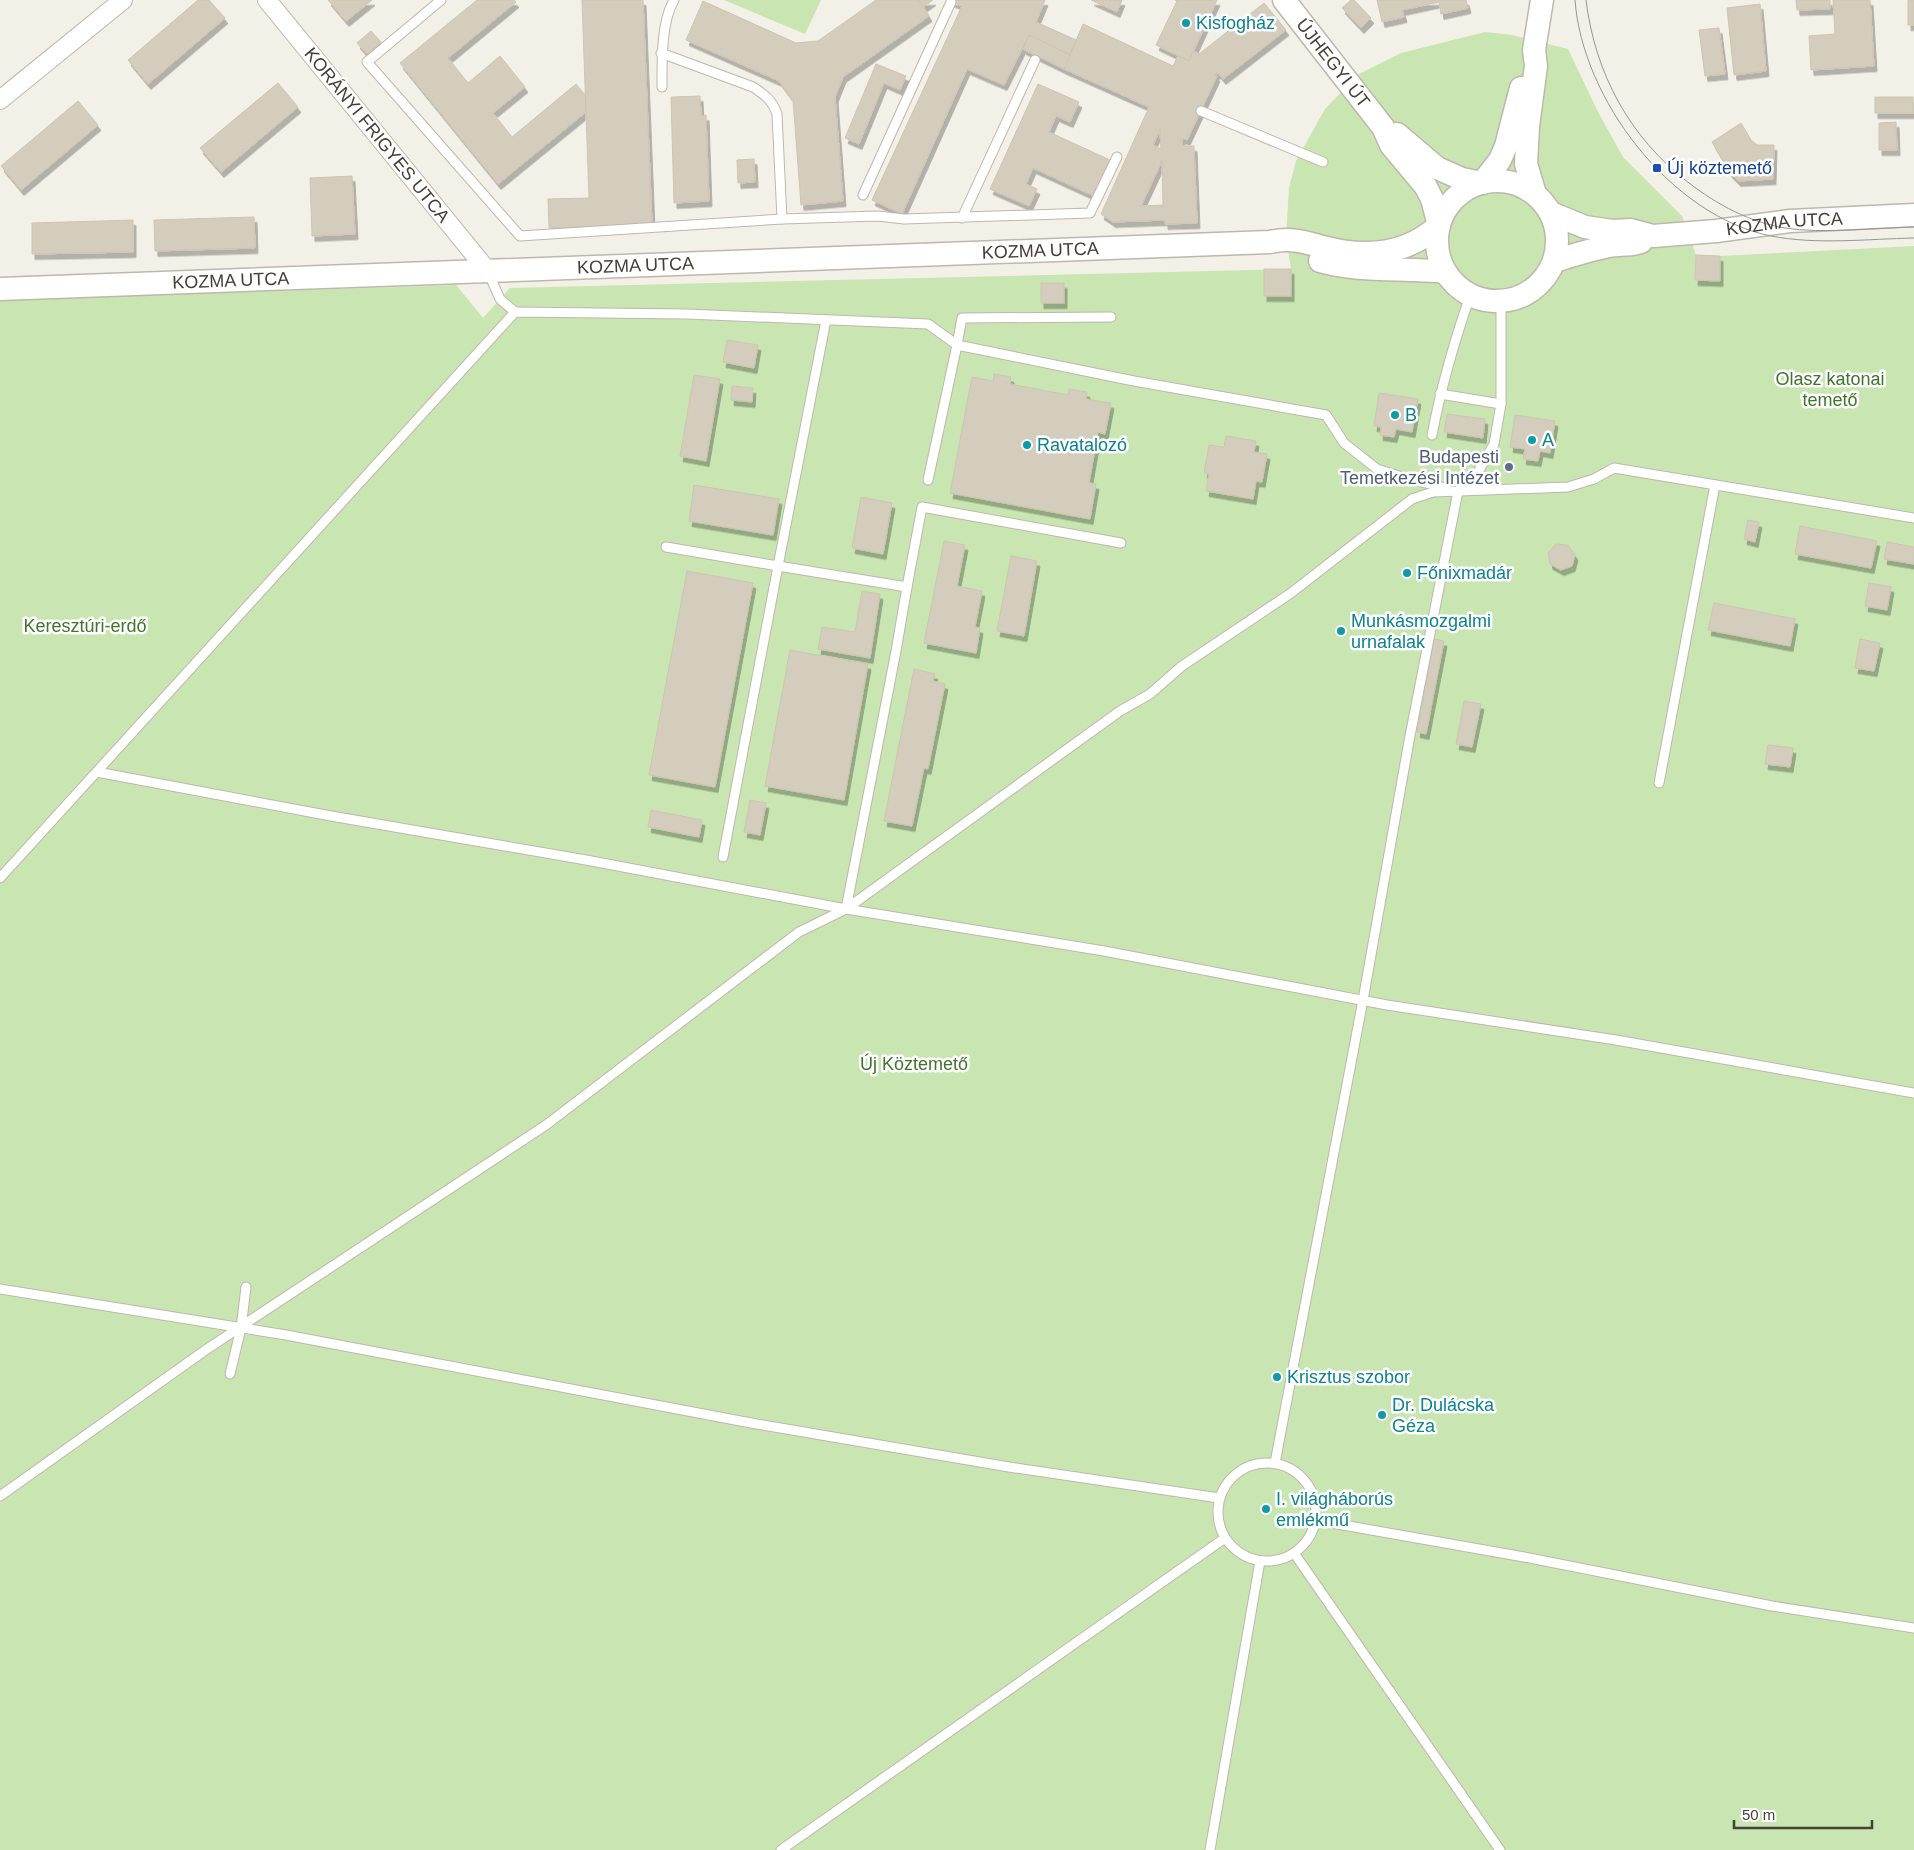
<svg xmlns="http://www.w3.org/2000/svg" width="1914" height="1850" font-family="Arial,sans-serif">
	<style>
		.green { fill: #c9e5b1 }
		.building { fill: #d4cdbd; stroke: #cec5b0; fill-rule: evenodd; filter: url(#shadow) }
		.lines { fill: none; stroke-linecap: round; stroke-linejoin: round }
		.service-casing { stroke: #beb8aa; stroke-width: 11 }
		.minor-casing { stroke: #beb8aa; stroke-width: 20 }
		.tertiary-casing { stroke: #beb8aa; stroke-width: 25 }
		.service { stroke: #fff; stroke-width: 9 }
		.minor { stroke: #fff; stroke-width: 18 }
		.tertiary { stroke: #fff; stroke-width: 22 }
		.tram { stroke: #969696; stroke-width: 1 }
		.culture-dot { fill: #0f9aa8; stroke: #fff; stroke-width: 2 }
		.transit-dot { fill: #1a4fb4; stroke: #fff; stroke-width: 2 }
		.service-dot { fill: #5c6f8a; stroke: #fff; stroke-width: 2 }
		.labels { text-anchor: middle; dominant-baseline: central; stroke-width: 5; stroke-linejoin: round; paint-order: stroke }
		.culture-label { font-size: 18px; fill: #0d838f; stroke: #fff; text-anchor: start }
		.street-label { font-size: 18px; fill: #454136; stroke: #fff }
		.transit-label { font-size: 18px; fill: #164399; stroke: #fff; text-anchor: start }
		.park-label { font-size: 18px; fill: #41742c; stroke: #fff }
		.service-label { font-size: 18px; fill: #4e5e75; stroke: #fff; text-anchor: end }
	</style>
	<defs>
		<filter id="shadow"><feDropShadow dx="3" dy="5.5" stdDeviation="0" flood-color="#0004"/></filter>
	</defs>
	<rect width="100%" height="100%" fill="#f3f0e7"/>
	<g class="green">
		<polygon points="724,0 821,0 805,34"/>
		<polygon points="1485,32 1512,35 1568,49 1598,112 1623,157 1682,216 1696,255 1720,256 1914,246 1914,1850 0,1850 0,300 456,285 483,318 510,288 1291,269 1286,238 1289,188 1296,161 1325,109 1359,74 1401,53"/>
	</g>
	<g class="building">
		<polygon points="198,0 209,0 225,18 148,84 128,60"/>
		<polygon points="328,0 372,0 346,21"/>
		<polygon points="477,0 514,0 516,2 448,58 468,83 500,56 525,87 493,113 512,137 576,84 586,96 586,112 498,184 400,63"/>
		<polygon points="582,0 643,0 652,224 549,228 548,199 589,198"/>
		<polygon points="876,0 919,0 929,16 843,77 835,97 843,201 801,205 793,100 779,81 686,40 703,1 796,43 818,41"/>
		<polygon points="919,0 933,0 923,7"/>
		<polygon points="948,0 1045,0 1036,22 1076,40 1070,55 1029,35 1004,85 967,69 902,214 872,200 962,6"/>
		<polygon points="1091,0 1122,0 1117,12"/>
		<polygon points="1175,0 1217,0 1189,61 1156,45 1177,1"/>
		<polygon points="1351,0 1354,0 1371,18 1361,28 1342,8"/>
		<polygon points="1377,0 1466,0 1468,8 1441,14 1439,2 1402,10 1404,17 1382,22"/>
		<polygon points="1796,0 1830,0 1830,9 1797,10"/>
		<polygon points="1833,0 1870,0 1874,66 1811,70 1809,36 1835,34"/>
		<rect x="1908" y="0" width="6" height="25"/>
		<path d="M1264,3l22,27 -63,49 -5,-6 -4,2 3,1 -30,64 -5,-2v8h12l3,77 -32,1v-4l-52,2 -12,-8 48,-107 -85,-38 19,-45 90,42 5,-10 11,5 4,-10 6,3zM1160,129l1,20 -8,-4zM1162,161l1,44 -22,1z"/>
		<polygon points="1760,4 1766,71 1734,75 1727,8"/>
		<polygon points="1719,28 1725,74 1705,76 1699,30"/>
		<polygon points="371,31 381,42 367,54 357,43"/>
		<polygon points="1029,35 1070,55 1064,69 1023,49"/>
		<polygon points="876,64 906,76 900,90 884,83 859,144 845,138"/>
		<polygon points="278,83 298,107 221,172 200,148"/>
		<polygon points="1038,84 1079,102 1070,122 1056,116 1049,132 1110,160 1094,196 1033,168 1026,184 1037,189 1029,206 990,189"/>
		<polygon points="700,96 701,116 706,115 709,201 674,203 671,97"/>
		<rect x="1875" y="97" width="38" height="16"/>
		<polygon points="78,101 98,125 21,190 1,166"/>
		<polygon points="1896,122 1897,150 1879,150 1879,123"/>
		<polygon points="1741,123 1751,140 1757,145 1774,145 1773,179 1738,181 1730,173 1712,142"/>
		<polygon points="754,159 755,182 738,183 737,160"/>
		<polygon points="352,176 355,234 312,236 310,178"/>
		<polygon points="254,217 255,248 155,251 154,220"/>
		<polygon points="133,220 133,252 32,254 32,223"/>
		<polygon points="1696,255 1720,256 1720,281 1695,280"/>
		<rect x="1264" y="269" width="27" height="27"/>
		<rect x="1041" y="283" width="23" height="20"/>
		<polygon points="727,340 758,345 754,368 723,362"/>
		<polygon points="994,374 1011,377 1010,384 1068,395 1069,389 1087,392 1086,399 1111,403 1105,434 1098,432 1094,455 1089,483 1096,484 1090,519 950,493 972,377 993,381"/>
		<polygon points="694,375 720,379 706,461 680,456"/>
		<polygon points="732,386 753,388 752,402 731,400"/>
		<polygon points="1379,393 1418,399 1412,432 1396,429 1394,437 1380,435 1381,427 1374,426"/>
		<polygon points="1447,414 1485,419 1483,438 1444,432"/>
		<polygon points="1515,415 1555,421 1550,453 1540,451 1538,461 1523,459 1525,449 1510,447"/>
		<polygon points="1226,436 1256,441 1254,452 1267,454 1262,482 1256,481 1253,499 1206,491 1209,474 1204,473 1209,445 1224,447"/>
		<polygon points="694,485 779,499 773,535 689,521"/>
		<polygon points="861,497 892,503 883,554 852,548"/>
		<polygon points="1748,520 1759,522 1755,542 1744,539"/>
		<polygon points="1800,526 1877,541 1871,568 1795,554"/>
		<polygon points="944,541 965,545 957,586 982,591 975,627 980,628 976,653 924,643"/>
		<polygon points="1887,542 1914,547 1914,564 1884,559"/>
		<polygon points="1556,544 1568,545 1575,555 1572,566 1561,570 1550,564 1548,553"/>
		<polygon points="1011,556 1037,561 1024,636 997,631"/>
		<polygon points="687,571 753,583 715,787 649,775"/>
		<polygon points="1869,583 1891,587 1887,610 1865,606"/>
		<polygon points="862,591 880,594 870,658 818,649 822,627 855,632"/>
		<polygon points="1714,603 1795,619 1790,646 1708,630"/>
		<polygon points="1434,639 1444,641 1426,734 1417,732"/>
		<polygon points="1860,639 1880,643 1874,671 1855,668"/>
		<polygon points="790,650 868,664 844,800 765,786"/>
		<polygon points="914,669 935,674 933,681 945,684 928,769 924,768 912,826 884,821"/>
		<polygon points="1464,701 1481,704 1472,747 1456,744"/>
		<polygon points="1768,745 1793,748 1790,767 1765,764"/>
		<polygon points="750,800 766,803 760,835 744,832"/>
		<polygon points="651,810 702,820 699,837 648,827"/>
	</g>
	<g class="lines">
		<defs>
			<g id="service">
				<polyline points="441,0 367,62 520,236 782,219 878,216 904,219 1090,213 1117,157"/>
				<path d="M661,53l92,34c11,7 20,14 24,27l5,105"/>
				<path d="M662,87c0,-25 -1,-65 12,-87"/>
				<polyline points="1201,111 1323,162"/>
				<polyline points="863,195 951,2"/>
				<polyline points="962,218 1035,60"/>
				<polyline points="488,272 500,299 515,312"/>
				<polyline points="1440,394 1501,404"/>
				<path d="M1432,435c9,-47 22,-93 38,-139"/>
				<polyline points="928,480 957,345 1134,381 1326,415 1344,443 1377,469 1405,478 1446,488"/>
				<polyline points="666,547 778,566 826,320"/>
				<polyline points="97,772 331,816 586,860 846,909 1104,951 1387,1005 1616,1040 1914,1093"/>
				<polyline points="1659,783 1715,485"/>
				<polyline points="723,857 778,566 907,587 922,507 1121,543"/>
				<polyline points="0,878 515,312 687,314 928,324 957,345 962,318 1111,317"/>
				<polyline points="846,909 896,651 907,587"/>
				<polyline points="0,1289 286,1335 751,1423 1009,1467 1219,1498"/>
				<polyline points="230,1374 241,1328 246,1287"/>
				<polyline points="1275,1463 1363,1000 1409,741 1458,491 1478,472 1494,444 1501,404 1501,302"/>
				<circle cx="1267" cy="1512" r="49"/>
				<polyline points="0,1496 207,1349 546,1125 799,932 846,909 1120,711 1150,694 1182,666 1291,593 1412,499 1433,492 1568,487 1594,479 1614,468 1914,518"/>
				<polyline points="1315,1520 1524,1557 1772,1606 1914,1628"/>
				<polyline points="1294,1553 1500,1850"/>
				<polyline points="781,1850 1225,1538"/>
				<polyline points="1210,1850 1260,1561"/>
			</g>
			<g id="minor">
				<polyline points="267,0 487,270"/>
				<polyline points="0,100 123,0"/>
			</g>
			<g id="tertiary">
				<path id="s1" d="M1284,0l99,127 8,18 35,42 6,12 7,26"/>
				<polyline points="1397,134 1437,168 1462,179 1482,183"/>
				<circle cx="1497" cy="241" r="60"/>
				<polyline points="1482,183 1500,160 1506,146 1521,88"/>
				<polyline points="1535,194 1526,164 1528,126 1536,66 1534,50 1542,0"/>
				<path id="s2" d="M1551,213l34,14 27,4 19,-1 22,6 63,-5 74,-10 124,-6"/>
				<path d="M1320,261c41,12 83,6 125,11"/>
				<path d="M1555,261c18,-6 35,-11 54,-15 11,-2 21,0 32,-4"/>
				<path id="s3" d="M0,289l1270,-47c19,-5 35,0 53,5 42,11 84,8 116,-22"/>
			</g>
		</defs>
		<use href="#service" class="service-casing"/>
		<use href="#minor" class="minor-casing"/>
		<use href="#tertiary" class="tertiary-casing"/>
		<use href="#service" class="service"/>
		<use href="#minor" class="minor"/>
		<use href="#tertiary" class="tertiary"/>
		<g class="tram">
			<path d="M1575,0c7,99 96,216 196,236 46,9 96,3 143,2"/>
			<path d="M1586,0c9,74 44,138 103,183 29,22 60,39 96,45 38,6 89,0 129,-1"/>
		</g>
	</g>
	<g class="culture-dot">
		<circle cx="1186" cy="23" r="5"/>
		<circle cx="1395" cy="415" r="5"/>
		<circle cx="1532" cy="440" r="5"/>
		<circle cx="1027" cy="445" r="5"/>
		<circle cx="1407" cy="573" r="5"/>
		<circle cx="1341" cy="631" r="5"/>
		<circle cx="1277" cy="1377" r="5"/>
		<circle cx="1382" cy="1415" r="5"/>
		<circle cx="1266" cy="1509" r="5"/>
	</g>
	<rect class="transit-dot" x="1652" y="163" width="10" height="10" rx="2.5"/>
	<circle class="service-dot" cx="1509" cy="467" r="5"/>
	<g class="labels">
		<g class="culture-label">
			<text x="1196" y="23">Kisfogház</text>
			<text x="1405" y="415">B</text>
			<text x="1542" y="440">A</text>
			<text x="1037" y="445">Ravatalozó</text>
			<text x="1417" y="573">Főnixmadár</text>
			<text x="1351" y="621">Munkásmozgalmi<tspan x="1351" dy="21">urnafalak</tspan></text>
			<text x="1287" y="1377">Krisztus szobor</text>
			<text x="1392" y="1405">Dr. Dulácska<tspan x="1392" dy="21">Géza</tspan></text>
			<text x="1276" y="1499">I. világháborús<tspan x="1276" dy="21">emlékmű</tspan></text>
		</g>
		<g class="street-label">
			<text stroke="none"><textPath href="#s1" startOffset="80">ÚJHEGYI ÚT</textPath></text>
			<text transform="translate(377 135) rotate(51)">KORÁNYI FRIGYES UTCA</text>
			<text stroke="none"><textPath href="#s2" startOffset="238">KOZMA UTCA</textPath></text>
			<text stroke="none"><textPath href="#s3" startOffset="1041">KOZMA UTCA</textPath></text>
			<text stroke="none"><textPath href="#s3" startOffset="636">KOZMA UTCA</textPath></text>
			<text stroke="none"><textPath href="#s3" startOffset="231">KOZMA UTCA</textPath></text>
		</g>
		<g class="transit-label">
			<text x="1667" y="168">Új köztemető</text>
		</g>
		<g class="park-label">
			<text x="1830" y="379">Olasz katonai<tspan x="1830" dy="21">temető</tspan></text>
			<text x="85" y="626">Keresztúri-erdő</text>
			<text x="914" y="1064">Új Köztemető</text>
		</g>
		<g class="service-label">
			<text x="1499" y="457">Budapesti<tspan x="1499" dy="21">Temetkezési Intézet</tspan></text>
		</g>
	</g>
	<path d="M1734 1820v8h138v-8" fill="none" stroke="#454136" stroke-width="2.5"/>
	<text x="1742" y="1820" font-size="15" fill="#454136" stroke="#ffffff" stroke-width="4" paint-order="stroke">50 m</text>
</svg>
